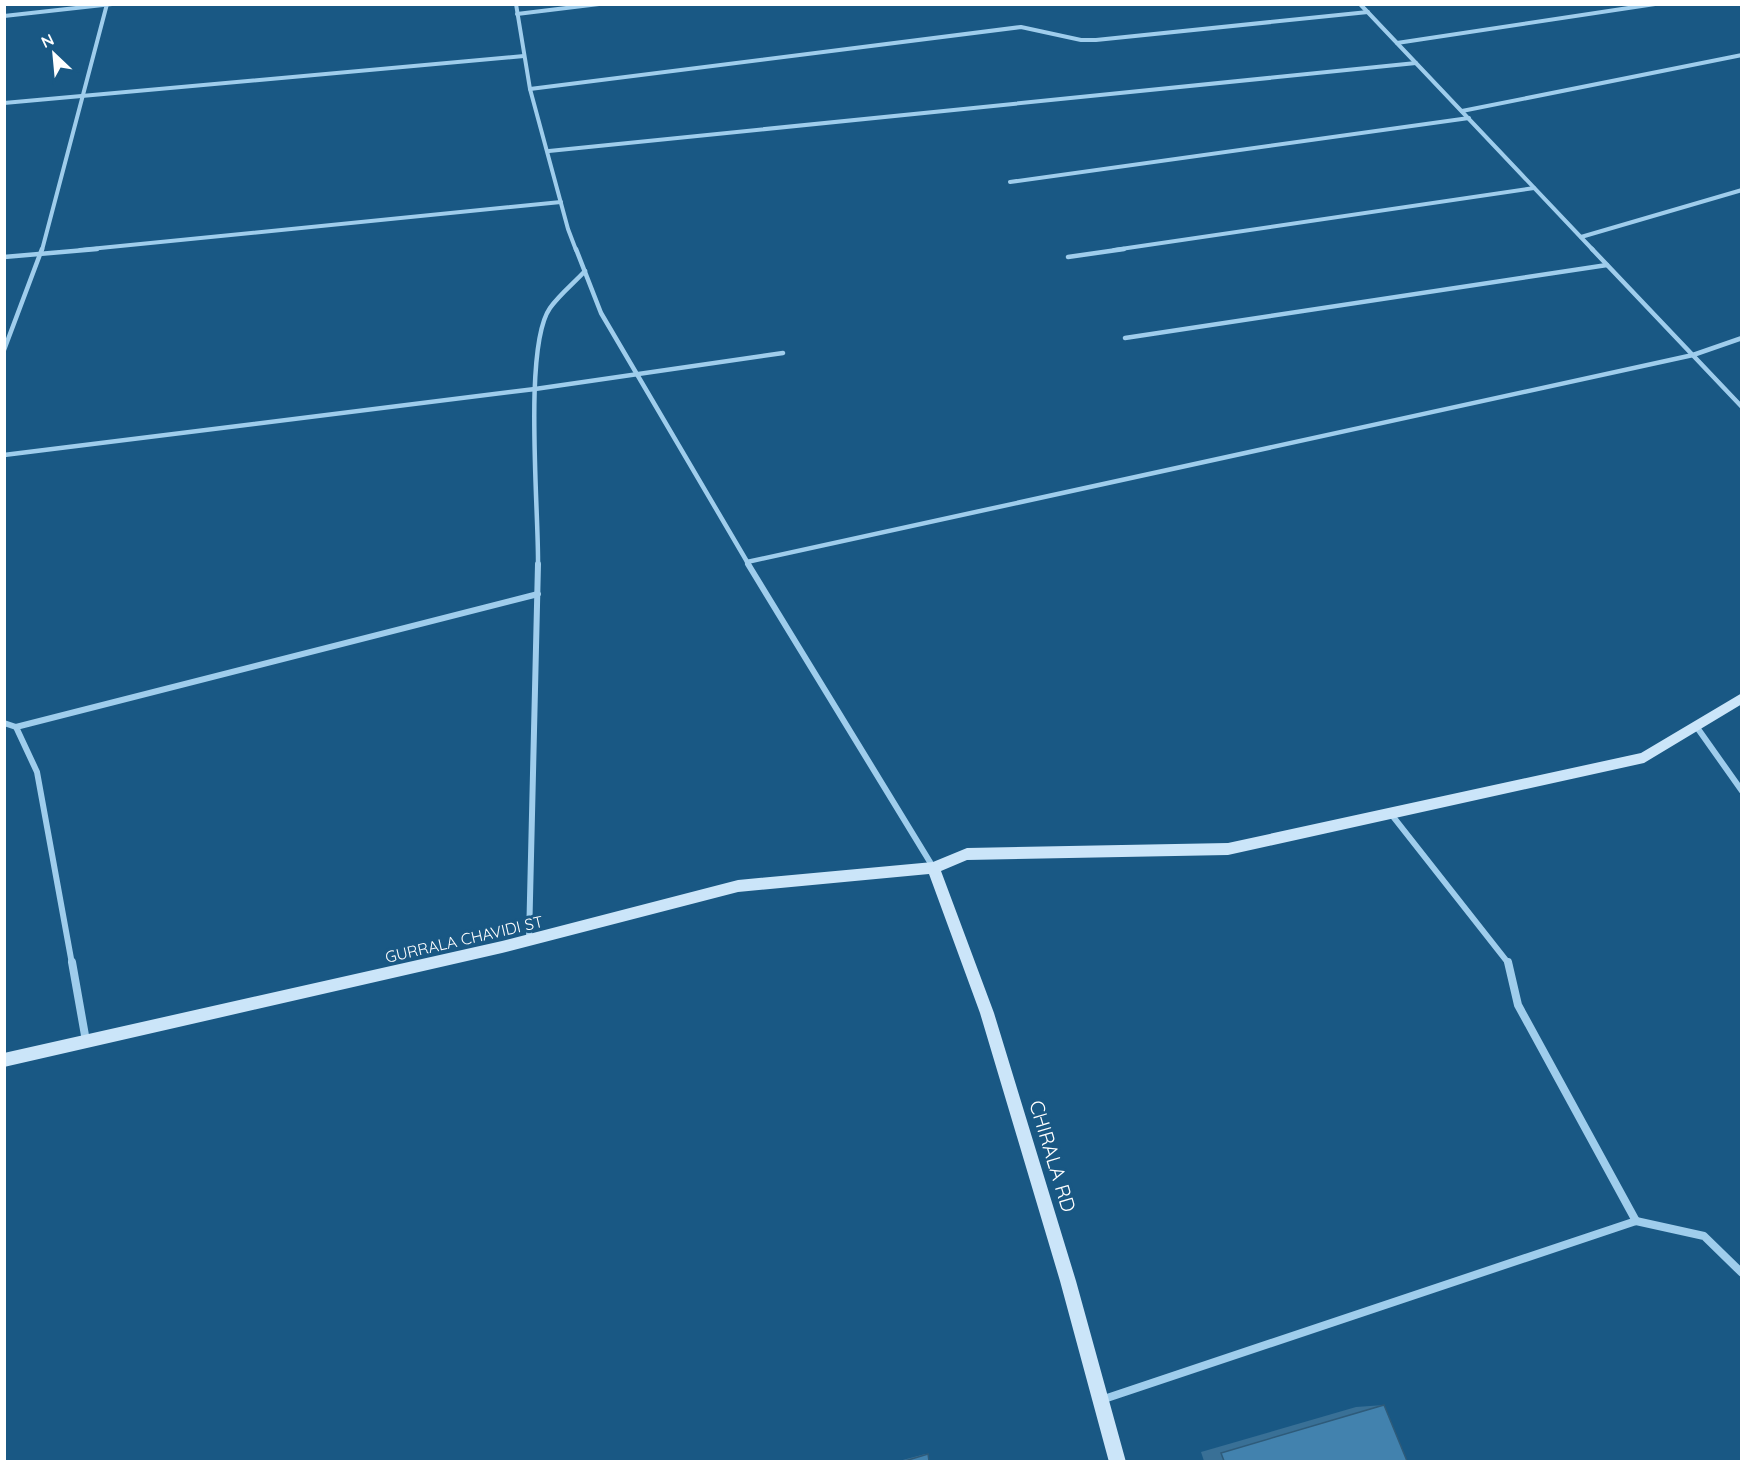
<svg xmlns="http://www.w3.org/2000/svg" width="1746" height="1466" font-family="Quicksand,sans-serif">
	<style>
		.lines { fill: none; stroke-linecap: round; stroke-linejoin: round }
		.minor-far3 { stroke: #9fcdec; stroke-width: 4 }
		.minor-far2 { stroke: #9fcdec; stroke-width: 4.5 }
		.minor-far1 { stroke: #9fcdec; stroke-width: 6 }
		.minor { stroke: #9fcdec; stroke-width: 8 }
		.secondary { fill: #cbe5f9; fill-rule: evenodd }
		.wall { fill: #397096 }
		.building { fill: #4282ae; stroke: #2e5b7a; stroke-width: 1.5 }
		.labels { text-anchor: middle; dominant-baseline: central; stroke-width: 6; stroke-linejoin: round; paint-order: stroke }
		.street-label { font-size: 16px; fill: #fff; stroke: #195884 }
		.near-street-label { font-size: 20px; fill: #fff; stroke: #195884 }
	</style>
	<rect width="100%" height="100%" fill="#195884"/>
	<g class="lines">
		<g class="minor-far3">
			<polyline points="516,4 530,89 568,229 576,250"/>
			<polyline points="1360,4 1593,250"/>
			<polyline points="517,14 599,4"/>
			<polyline points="4,16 112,4"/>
			<polyline points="1397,43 1655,4"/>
			<polyline points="530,89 1021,27 1081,40 1096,40 1368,12"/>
			<polyline points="4,103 524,56"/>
			<polyline points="1462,111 1742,55"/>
			<polyline points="549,151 1416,63"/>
			<polyline points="1010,182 1469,118"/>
			<polyline points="1581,237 1742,190"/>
			<polyline points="42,250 107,4"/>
			<polyline points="80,250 561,202"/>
			<polyline points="1114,250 1534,188"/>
		</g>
		<g class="minor-far2">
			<polyline points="576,249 601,313 749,565"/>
			<polyline points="1592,249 1742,407"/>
			<polyline points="4,257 97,249"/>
			<polyline points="1068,257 1124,249"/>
			<polyline points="1125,338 1607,265"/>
			<polyline points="4,350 42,249"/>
			<polyline points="4,455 535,389 783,353"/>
			<polyline points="747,562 1693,355 1742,338"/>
			<path d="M538,565c1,-53 -15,-219 12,-257 9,-13 24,-25 35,-37"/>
		</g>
		<g class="minor-far1">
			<polyline points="748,564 933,867"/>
			<polyline points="4,723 16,727 37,772 72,964"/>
			<polyline points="1696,726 1742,791"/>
			<polyline points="16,727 538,594"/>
			<polyline points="1391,814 1509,964"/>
			<polyline points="529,940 538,564"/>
		</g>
		<g class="minor">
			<polyline points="72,962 86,1041"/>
			<polyline points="1508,962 1518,1005 1636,1221"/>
			<polyline points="1101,1400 1636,1221 1704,1236 1742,1273"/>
		</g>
		<polygon class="secondary" points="1742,693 1742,704 1644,763 1228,855 967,860 941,871 994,1013 1076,1281 1126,1462 1109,1462 1060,1281 980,1013 929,874 738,892 502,953 4,1067 4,1053 502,941 738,880 933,862 967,848 1228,843 1641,753"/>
	</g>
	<g class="wall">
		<polygon points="1384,1405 1407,1461 1204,1461 1201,1452 1356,1407"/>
		<polygon points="925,1454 928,1454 929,1461 899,1461"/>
	</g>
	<g class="building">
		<polygon points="1384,1405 1407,1461 1224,1461 1221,1453"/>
		<polygon points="928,1454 929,1461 905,1461"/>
	</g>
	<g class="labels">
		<g class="street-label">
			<text transform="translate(464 939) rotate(-13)">GURRALA CHAVIDI ST</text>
		</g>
		<g class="near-street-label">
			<text transform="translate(1053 1156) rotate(73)">CHIRALA RD</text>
		</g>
	</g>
	<rect width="1746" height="1466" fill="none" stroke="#ffffff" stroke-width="12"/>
	<g transform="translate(54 54) rotate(334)" stroke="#195884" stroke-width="4.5" paint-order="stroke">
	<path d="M0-4.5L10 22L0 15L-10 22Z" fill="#ffffff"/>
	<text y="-9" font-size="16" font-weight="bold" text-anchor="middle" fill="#ffffff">N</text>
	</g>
</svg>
